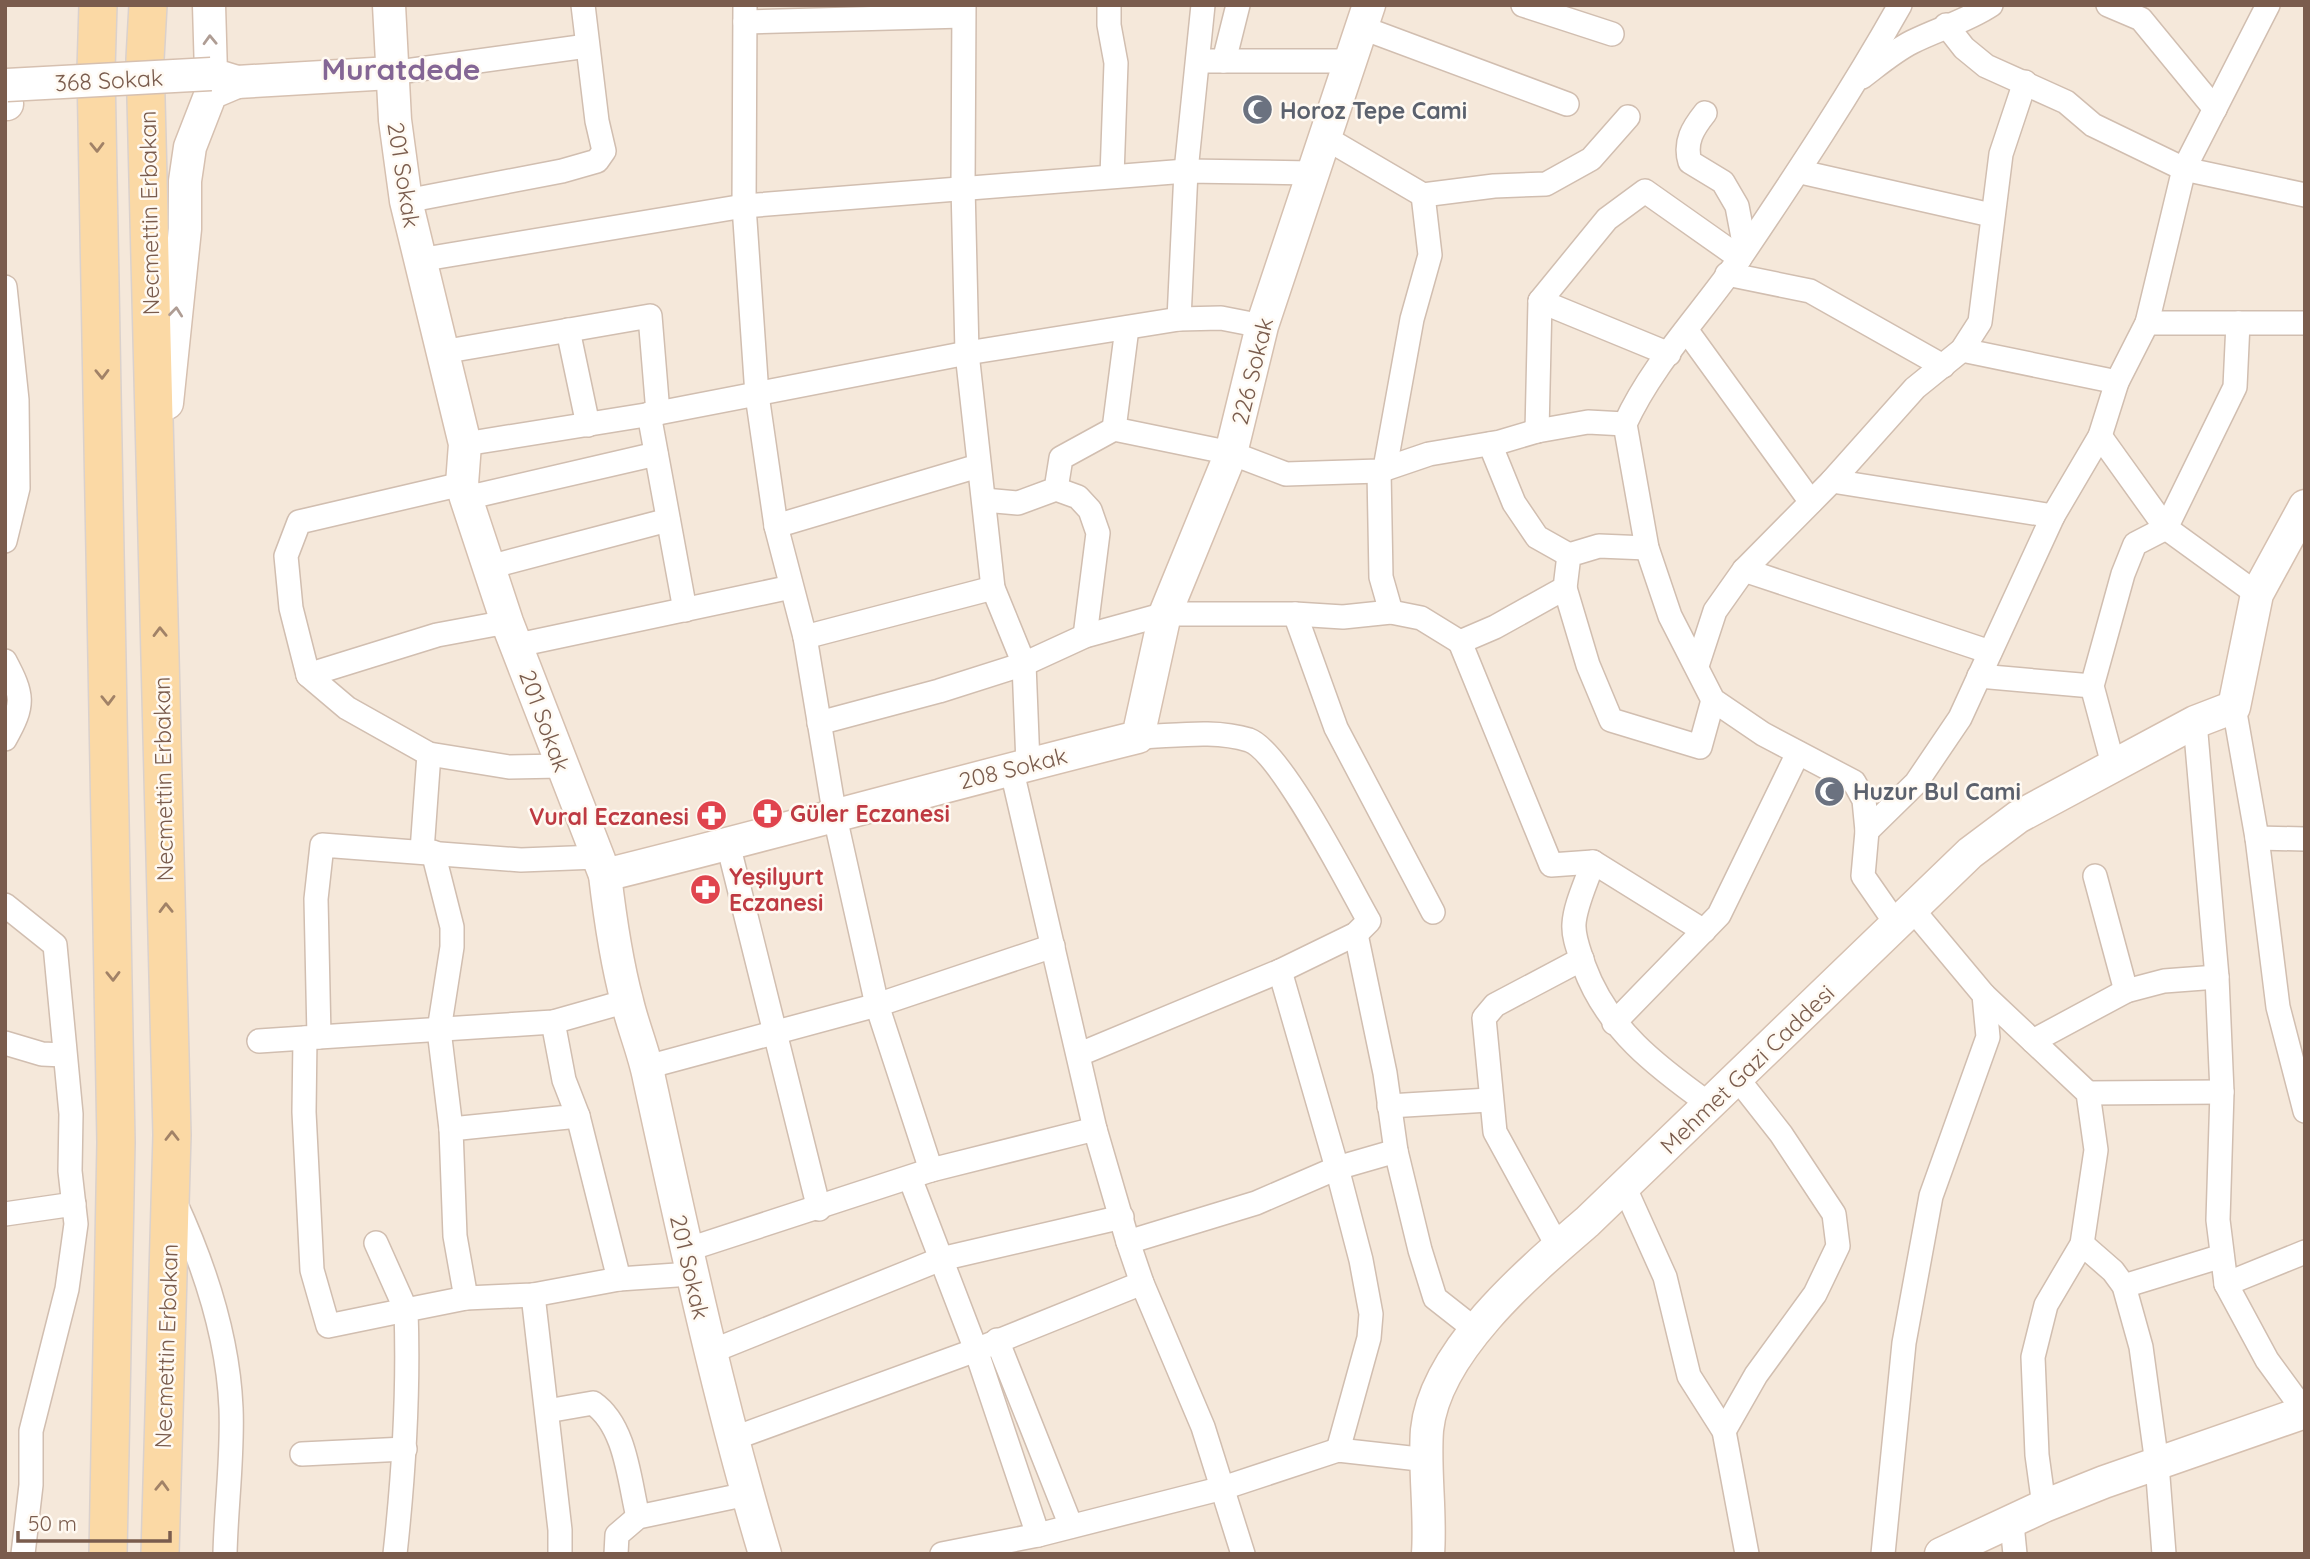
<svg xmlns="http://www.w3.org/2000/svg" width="2310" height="1559" font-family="Quicksand,sans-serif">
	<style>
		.residential { fill: #f5e8da }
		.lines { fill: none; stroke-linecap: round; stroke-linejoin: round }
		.street-casing { stroke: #d1beb0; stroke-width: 26 }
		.secondary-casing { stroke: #d6c0b0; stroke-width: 35 }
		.primary-casing { stroke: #dad1cd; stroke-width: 40 }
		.street { stroke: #fff; stroke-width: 23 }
		.secondary { stroke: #fff; stroke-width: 32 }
		.primary { stroke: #fbd9a5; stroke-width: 37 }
		.secondary-bridge-casing { stroke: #d6c0b0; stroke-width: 35; stroke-linecap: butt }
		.secondary-bridge { stroke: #fff; stroke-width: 32 }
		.oneway { stroke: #af9d94 }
		.oneway2 { stroke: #a18267 }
		.labels { text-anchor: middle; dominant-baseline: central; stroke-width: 5; stroke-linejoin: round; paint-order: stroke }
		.street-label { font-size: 23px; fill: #7a5c4d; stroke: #fffaf3 }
		.worship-label { font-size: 23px; font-weight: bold; fill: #5b616d; stroke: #fffaf3; text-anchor: start }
		.health-label { font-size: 23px; font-weight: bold; fill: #be3a42; stroke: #fffaf3; text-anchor: start }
		.district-label { font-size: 30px; font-weight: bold; fill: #846695; stroke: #fffaf3 }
	</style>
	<rect width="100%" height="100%" fill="#fdf6ec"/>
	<rect class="residential" x="5" y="5" width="2300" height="1549"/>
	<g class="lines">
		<defs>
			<g id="street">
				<polyline points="745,5 744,206 757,395 776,526 805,637 835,817 877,1005 931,1170"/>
				<polyline points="964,5 963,186 967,353 993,588 1024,664 1028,764"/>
				<polyline points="1109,5 1109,25 1116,63 1112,176"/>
				<polyline points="1523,5 1612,34"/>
				<polyline points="2108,5 2141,19 2215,109"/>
				<polyline points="745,22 963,16"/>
				<polyline points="1946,25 1964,48 1986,66 2066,102 2093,125 2184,169 2305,195"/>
				<polyline points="1363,28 1567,104"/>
				<polyline points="1199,61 1350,61"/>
				<polyline points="1224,61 1238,5"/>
				<polyline points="391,73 587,46"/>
				<path d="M1862,77c16,-12 32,-26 50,-35 26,-13 55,-21 79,-37"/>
				<path d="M1705,113c-12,15 -21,29 -15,49l33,20 14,24 8,42"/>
				<polyline points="1324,137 1423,195 1494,186 1546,184 1591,159 1628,117"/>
				<polyline points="1801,172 1991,215"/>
				<polyline points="406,201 562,171 597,161 604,151 597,121 583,5"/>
				<polyline points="419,260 744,206 1186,171 1312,173"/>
				<polyline points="1727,274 1810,291 1943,366"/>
				<polyline points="5,287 17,400 18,488 5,541"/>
				<polyline points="1540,301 1669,354"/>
				<polyline points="1179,319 1186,171 1203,5"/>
				<polyline points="2147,323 2305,323"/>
				<polyline points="568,330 588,425"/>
				<polyline points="1687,331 1811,502"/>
				<polyline points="1962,350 2117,382"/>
				<polyline points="442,352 650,316 658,413"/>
				<polyline points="649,414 685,610"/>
				<polyline points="1114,429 1127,328"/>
				<polyline points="1537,431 1540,301 1607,219 1645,191 1740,258"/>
				<polyline points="2100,436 2166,528 2257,594"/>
				<polyline points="465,444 658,413 967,353 1179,319 1221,318 1262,326"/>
				<polyline points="1490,444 1514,503 1537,537 1569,555"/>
				<polyline points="1385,468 1412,319 1430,255 1423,195"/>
				<polyline points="1379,471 1381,577 1391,612"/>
				<polyline points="1832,481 2053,516"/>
				<polyline points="462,484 299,522 286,556 291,608 308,675 347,708 429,754 509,767 561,766"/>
				<polyline points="1056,489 1078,497 1090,510 1098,533 1085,636"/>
				<polyline points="466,498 656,454"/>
				<polyline points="984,500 1018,503 1056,489 1061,458 1114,429 1231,453 1286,474 1379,471 1429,454 1500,442 1537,431 1588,422 1625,424"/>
				<polyline points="776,526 978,466"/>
				<polyline points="489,567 668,520"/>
				<polyline points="1744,570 1990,652"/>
				<polyline points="1565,588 1588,665 1611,720 1700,747 1713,700"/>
				<polyline points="1295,614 1336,728 1433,912"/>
				<polyline points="805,637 993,588"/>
				<polyline points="1460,642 1551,865 1593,862 1704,931"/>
				<polyline points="518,645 791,587"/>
				<path d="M5,661c18,34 20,43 0,78"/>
				<polyline points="1697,666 1715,611 1744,570 1832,481 1915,388 1962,350 1980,322 2001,154 2025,82"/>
				<polyline points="308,675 437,635 507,622"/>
				<polyline points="1979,676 2092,686"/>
				<polyline points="2234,707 2257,838 2278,1007 2305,1111"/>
				<polyline points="2195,722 2217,977 2222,1092 2218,1220 2226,1284 2267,1360 2305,1412"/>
				<polyline points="819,723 939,691 1024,664 1085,636 1165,614 1295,614 1343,617 1391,612 1421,618 1460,642 1495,627 1565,588 1569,555 1599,546 1647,548"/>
				<polyline points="1011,767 1095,1129 1128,1242 1142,1283 1203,1427 1243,1554"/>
				<polyline points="2114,768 2092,686 2123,574 2135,544 2166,528 2235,387 2238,323"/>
				<polyline points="1867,831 1916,783 1960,718 2053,516 2100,436 2117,382 2147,323 2184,169 2268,5"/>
				<polyline points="2257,838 2305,839"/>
				<polyline points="728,844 819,1209"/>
				<polyline points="422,851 429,754"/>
				<polyline points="433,852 452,927 452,947 439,1030 451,1129"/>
				<polyline points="597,857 521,860 322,845 316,899 319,1037 553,1022 627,1001"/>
				<path d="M1593,862c-6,19 -18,43 -19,62 -1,14 6,29 10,42 23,63 72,100 125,138"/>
				<polyline points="2095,876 2126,991"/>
				<polyline points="5,905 55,945 71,1114 70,1171 76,1224 67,1289 31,1431 31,1485 23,1554"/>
				<path d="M1895,922l-32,-46 4,-45 -3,-31 -10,-18 -91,-48 -50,-34 -43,-84 -23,-68 -22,-124c27,-60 78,-112 115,-166 56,-83 111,-166 160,-253"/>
				<polyline points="1356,934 1385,1073 1396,1151 1420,1250 1435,1298 1477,1331"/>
				<polyline points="1280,971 1337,1168 1361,1260 1371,1314 1369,1338 1338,1450"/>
				<polyline points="1984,995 2088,1093 2096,1150 2082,1244 2046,1305 2033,1357 2037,1455 2044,1506"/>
				<polyline points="1614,1023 1719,915 1798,753"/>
				<polyline points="305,1038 304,1112 312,1270 328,1326 406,1310 376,1243"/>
				<polyline points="259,1041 319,1037"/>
				<polyline points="2033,1041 2126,991 2164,981 2217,977"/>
				<polyline points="5,1043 42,1054 64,1055"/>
				<path d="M1080,1054l200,-83 76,-37 13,-13c-20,-35 -88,-170 -120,-181 -35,-11 -75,-4 -111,-3"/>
				<polyline points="647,1067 877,1005 1053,946"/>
				<polyline points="2088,1093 2222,1092"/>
				<polyline points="1389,1106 1489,1100"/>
				<polyline points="578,1116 619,1279"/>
				<polyline points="910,1178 976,1350 1038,1535"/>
				<polyline points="1624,1186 1665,1277 1689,1376 1724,1431 1747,1554"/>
				<path d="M175,1202c30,65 53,134 56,206 2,48 -5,98 -6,146"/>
				<polyline points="5,1214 74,1204"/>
				<polyline points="1128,1242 1256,1203 1337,1168 1396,1151"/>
				<polyline points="2082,1244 2113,1271 2124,1286 2141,1347 2157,1464 2164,1554"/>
				<polyline points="1558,1247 1495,1132 1484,1018 1495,1005 1582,959"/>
				<polyline points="686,1250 931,1170 1095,1129"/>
				<polyline points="2226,1284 2305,1252"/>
				<polyline points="2124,1286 2222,1256"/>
				<polyline points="533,1295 560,1530 560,1554"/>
				<polyline points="466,1298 455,1236 451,1129 578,1116 564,1080 553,1022"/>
				<polyline points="997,1340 1071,1526"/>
				<polyline points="710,1352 941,1259 1122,1217"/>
				<path d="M547,1411l46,-8c33,23 36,77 45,114"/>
				<polyline points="1724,1431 1756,1375 1815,1294 1838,1246 1834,1214 1781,1134 1737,1078"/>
				<polyline points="732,1439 976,1350 1142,1283"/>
				<polyline points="302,1454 405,1449"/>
				<polyline points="2012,1524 2015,1554"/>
				<path d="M395,1554c9,-82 14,-161 11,-244l60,-12 67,-3 86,-16 72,-5"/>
				<polyline points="616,1554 617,1535 638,1517 747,1494"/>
				<polyline points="942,1554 1038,1535 1223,1488 1338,1450 1428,1460"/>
				<polyline points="1883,1554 1904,1343 1931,1196 1988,1037 1984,995 1913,910"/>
			</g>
			<g id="secondary">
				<path d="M389,5l6,115 11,81 59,243 -3,40 4,14 41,124 98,253c5,43 11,85 22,126 6,26 17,51 22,77 35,160 69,319 116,476"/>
				<polyline points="237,82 391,73"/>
				<polyline points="5,103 7,104"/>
				<polyline points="167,403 185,229 185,181 190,147 211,93 237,82 211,74 209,5"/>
				<path d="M605,875c178,-44 355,-94 533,-138l27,-123 66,-161 31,-127 107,-321"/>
				<path d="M1428,1554c3,-41 -4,-83 -1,-124 8,-79 103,-159 160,-208l383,-369 48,-36 177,-95 39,-15 23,-113 48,-88"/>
				<polyline points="1941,1554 2044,1506 2104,1482 2305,1412"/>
			</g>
			<g id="primary">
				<polyline points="98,5 96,70 116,1142 108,1554"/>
				<polyline points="148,5 145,59 172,1135 160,1554"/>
			</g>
		</defs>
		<use href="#street" class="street-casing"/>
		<use href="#secondary" class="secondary-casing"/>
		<use href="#primary" class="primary-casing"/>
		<use href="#street" class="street"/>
		<use href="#secondary" class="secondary"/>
		<use href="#primary" class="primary"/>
		<defs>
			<polyline id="secondary-bridge" points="7,85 211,74"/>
		</defs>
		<use href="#secondary-bridge" class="secondary-bridge-casing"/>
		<use href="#secondary-bridge" class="secondary-bridge"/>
	</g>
	<defs><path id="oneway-chevron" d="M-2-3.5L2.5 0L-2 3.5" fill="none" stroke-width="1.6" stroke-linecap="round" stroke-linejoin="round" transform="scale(1.75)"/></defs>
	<g class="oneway">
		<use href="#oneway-chevron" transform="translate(210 40) rotate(-92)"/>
		<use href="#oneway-chevron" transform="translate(176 312) rotate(-84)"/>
	</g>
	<g class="oneway2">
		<use href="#oneway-chevron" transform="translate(97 147) rotate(89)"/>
		<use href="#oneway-chevron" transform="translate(102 374) rotate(89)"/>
		<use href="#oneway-chevron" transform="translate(160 632) rotate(-91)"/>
		<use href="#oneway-chevron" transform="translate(108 700) rotate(89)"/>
		<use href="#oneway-chevron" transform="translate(166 908) rotate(-91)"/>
		<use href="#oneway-chevron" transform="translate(113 976) rotate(89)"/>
		<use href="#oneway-chevron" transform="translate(172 1136) rotate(-90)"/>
		<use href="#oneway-chevron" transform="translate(162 1486) rotate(-88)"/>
	</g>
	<defs>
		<symbol id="mosque-disc" viewBox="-11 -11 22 22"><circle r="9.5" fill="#6b7280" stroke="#fffaf3"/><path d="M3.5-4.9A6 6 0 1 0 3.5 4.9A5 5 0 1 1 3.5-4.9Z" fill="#fff"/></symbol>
		<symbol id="pharmacy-disc" viewBox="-11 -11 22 22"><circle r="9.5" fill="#e0444e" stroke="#fffaf3"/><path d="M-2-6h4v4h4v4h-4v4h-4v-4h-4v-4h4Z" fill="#fff"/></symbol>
	</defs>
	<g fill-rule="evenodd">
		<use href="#mosque-disc" x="1240" y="92" width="35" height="35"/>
		<use href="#mosque-disc" x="1812" y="774" width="35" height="35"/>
		<use href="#pharmacy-disc" x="750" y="796" width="35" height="35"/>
		<use href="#pharmacy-disc" x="694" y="798" width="35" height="35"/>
		<use href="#pharmacy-disc" x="688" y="872" width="35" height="35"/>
	</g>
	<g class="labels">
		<g class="street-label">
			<text transform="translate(109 80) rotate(-3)">368 Sokak</text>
			<text transform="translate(404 175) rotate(81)">201 Sokak</text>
			<text transform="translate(149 213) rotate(-91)">Necmettin Erbakan</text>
			<text transform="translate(1252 371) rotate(-76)">226 Sokak</text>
			<text transform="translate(545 721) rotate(70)">201 Sokak</text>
			<text transform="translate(1013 768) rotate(-14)">208 Sokak</text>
			<text transform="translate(163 779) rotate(-91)">Necmettin Erbakan</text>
			<text transform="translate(1747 1069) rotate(-44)">Mehmet Gazi Caddesi</text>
			<text transform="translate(690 1267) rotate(77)">201 Sokak</text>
			<text transform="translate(166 1346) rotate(-88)">Necmettin Erbakan</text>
		</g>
		<g class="worship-label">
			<text x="1280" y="110">Horoz Tepe Cami</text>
			<text x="1853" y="791">Huzur Bul Cami</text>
		</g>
		<g class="health-label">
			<text x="790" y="813">Güler Eczanesi</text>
			<text x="689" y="816" text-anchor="end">Vural Eczanesi</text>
			<text x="729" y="876">Yeşilyurt<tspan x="729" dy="26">Eczanesi</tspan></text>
		</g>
		<g class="district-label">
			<text x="401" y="69">Muratdede</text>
		</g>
	</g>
	<rect width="2310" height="1559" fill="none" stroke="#7a5c4d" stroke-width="14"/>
	<path d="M18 1531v10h152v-10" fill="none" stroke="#7a5c4d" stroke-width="3.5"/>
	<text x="28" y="1531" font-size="21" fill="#7a5c4d" stroke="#fffaf3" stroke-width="5" paint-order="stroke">50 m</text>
</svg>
